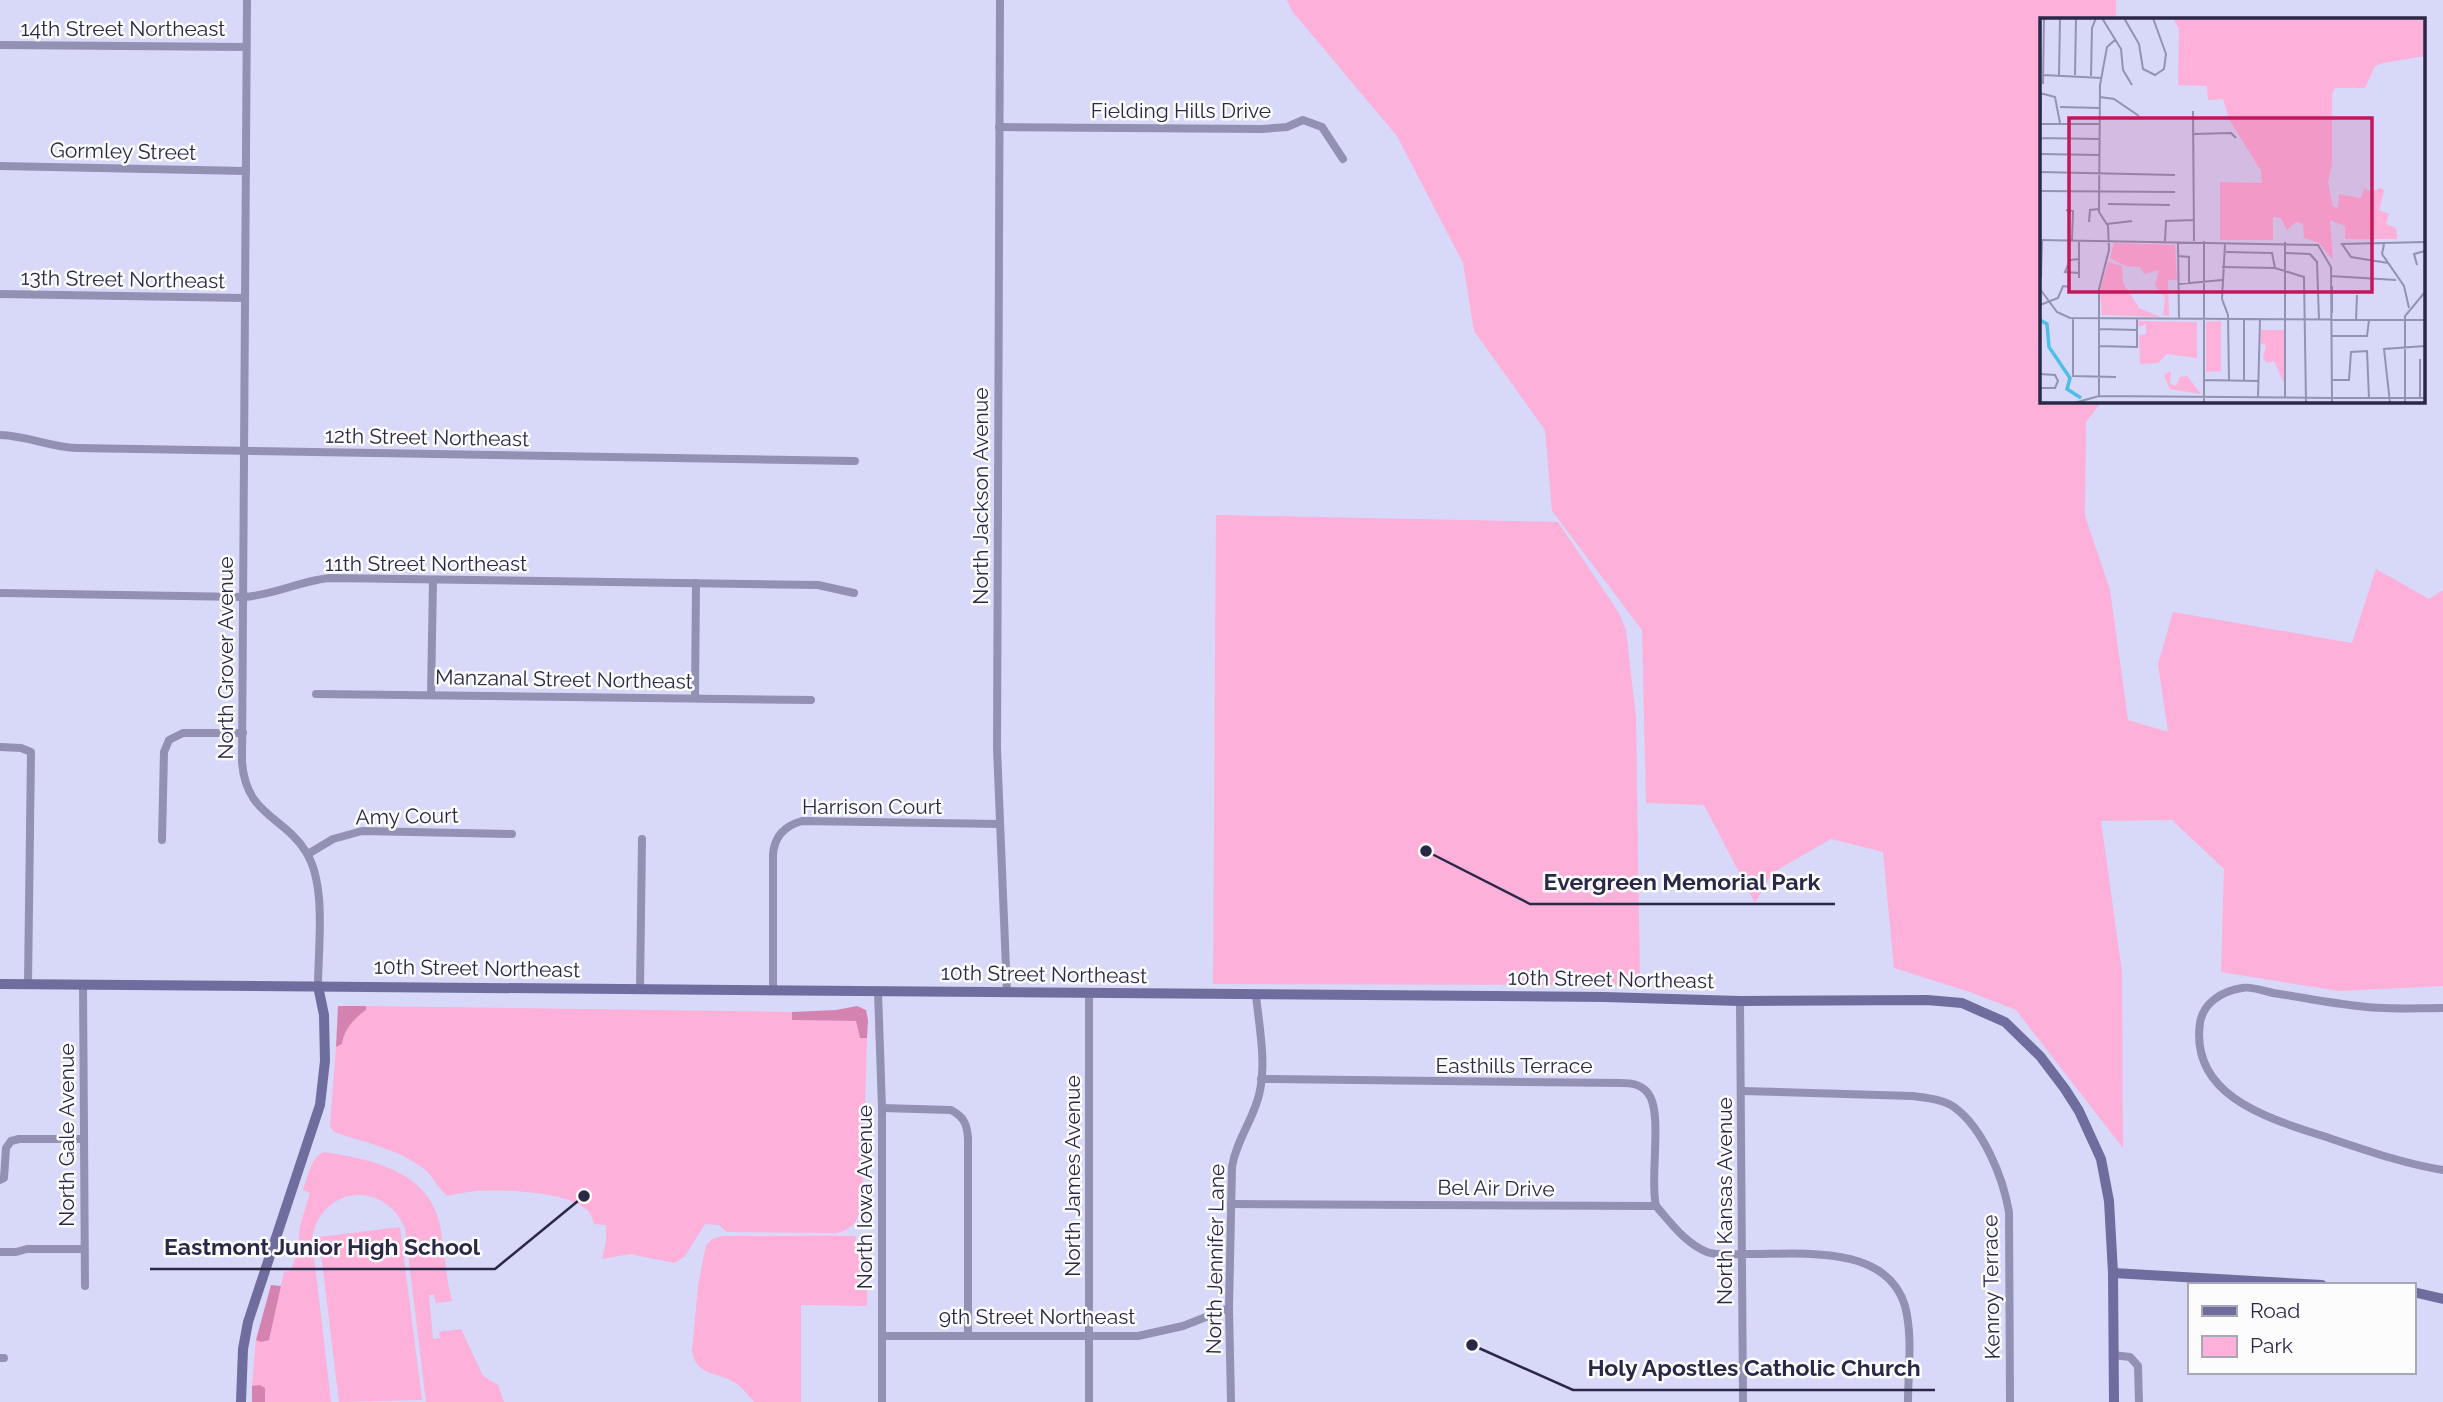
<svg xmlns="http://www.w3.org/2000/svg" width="2443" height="1402" font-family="Raleway,sans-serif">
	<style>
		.green { fill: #fcb0da }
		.forest { fill: #d483b1 }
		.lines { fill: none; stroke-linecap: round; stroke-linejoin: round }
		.street { stroke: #9291b3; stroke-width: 8 }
		.secondary { stroke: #6f6d9d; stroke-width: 10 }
		.labels { text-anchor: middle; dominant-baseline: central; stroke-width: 5; stroke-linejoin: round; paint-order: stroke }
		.street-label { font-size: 21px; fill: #2a2847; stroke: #fcfcfc }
		.inset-river { fill: none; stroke: #4fbee6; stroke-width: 3.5 }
		.inset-road { fill: none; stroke: #9292b1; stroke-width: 2 }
		.view { fill: #c2185b; fill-opacity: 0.15; stroke: #c2185b; stroke-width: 3.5 }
		.inset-edge { fill: none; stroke: #2a2847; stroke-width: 3.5 }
		.leader { fill: none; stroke: #2a2847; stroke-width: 2.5 }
		.callout-dot { fill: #2a2847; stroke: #fcfcfc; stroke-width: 2.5 }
		.callout-label { font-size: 23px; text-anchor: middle; font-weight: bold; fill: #2a2847; stroke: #fcfcfc; stroke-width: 5; stroke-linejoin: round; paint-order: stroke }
	</style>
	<rect width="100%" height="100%" fill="#d8d8f8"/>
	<g class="green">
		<polygon points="1287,0 2116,0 2116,19 2042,19 2042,401 2102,401 2086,422 2085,516 2110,590 2128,720 2168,732 2158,664 2173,612 2352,643 2376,569 2429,599 2443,590 2443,986 2339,991 2221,972 2224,869 2172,820 2101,821 2122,972 2123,1148 2016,1010 1970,992 1894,968 1883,852 1831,839 1772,873 1755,903 1704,805 1646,803 1642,630 1552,511 1545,430 1474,331 1463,263 1397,136 1292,11"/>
		<polygon points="1216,515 1558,522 1619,613 1626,630 1636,718 1640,985 1213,984"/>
		<path d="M366,1006l426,6 1,8 63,1 4,17h7l-5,168 -7,17 -9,7 -9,3 -110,-1 -8,-7 -14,-1 -20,32 -10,7 -45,-9 -28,5 4,-17v-17l-12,-1c-2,-6 -3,-11 -8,-15 -23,-20 -109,-23 -138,-13 -8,-5 -15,-20 -25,-28 -25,-19 -59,-26 -89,-36l-4,-6 6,-79 6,-3c2,-14 12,-26 24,-34z"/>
		<path d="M324,1152c45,7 102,18 115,69 6,26 6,55 13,80l-16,2 -2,-8h-5l4,44 7,-1 -1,-6 22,-3 22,47 15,9 6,17h-78l-21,-174c-21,-49 -85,-42 -93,11l19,163h-66v-14l-13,-2 4,-46 5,2 8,-2 15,-68 7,-2 7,-20 2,-24 10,-33 -7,-3c5,-13 7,-32 21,-38z"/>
		<polygon points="400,1227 422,1400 339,1402 319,1237"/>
		<path d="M723,1236h132l12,35v35l-66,-1v97h-47c-6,-7 -12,-15 -20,-20 -18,-11 -36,-5 -42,-30l6,-66 8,-41 6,-6z"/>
	</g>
	<g class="forest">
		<path d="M338,1006h28v4c-12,8 -22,20 -24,34l-6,3z"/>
		<polygon points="857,1006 866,1010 868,1020 867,1038 860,1038 856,1021 792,1020 792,1012 836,1010"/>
		<polygon points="271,1285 281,1286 269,1340 261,1342 256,1340"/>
		<polygon points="260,1385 265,1388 265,1402 252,1402 252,1386"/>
	</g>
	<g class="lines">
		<g class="street">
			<path d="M247,0l-5,762c4,54 42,54 64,90 21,33 12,96 12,134"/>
			<polyline points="1000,0 997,748 1007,993"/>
			<polyline points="0,45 246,47"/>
			<polyline points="999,127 1262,129 1287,127 1303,120 1322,127 1343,159"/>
			<polyline points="0,166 246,171"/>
			<polyline points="0,294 245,298"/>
			<path d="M0,435c29,1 49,12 77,13l778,13"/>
			<path d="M0,593l244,4c30,-2 56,-16 85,-19l489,7 36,8"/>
			<polyline points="316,694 811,700"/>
			<polyline points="431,695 433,580"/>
			<polyline points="695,698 696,583"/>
			<polyline points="0,747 21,748 31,752 28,984"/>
			<polyline points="162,840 164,752 169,740 183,733 243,733"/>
			<polyline points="308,854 333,839 362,831 512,834"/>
			<polyline points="83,984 85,1286"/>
			<polyline points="640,989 642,839"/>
			<path d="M773,990v-135c1,-18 11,-29 29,-34l198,3"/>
			<polyline points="878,991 882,1108 882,1402"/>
			<polyline points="1740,1001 1743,1402"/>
			<path d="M2443,1008c-28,0 -58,2 -85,-2 -29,-3 -57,-9 -85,-13 -9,-2 -22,-7 -31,-5 -20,3 -39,15 -42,35 -11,78 79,98 135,117 36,12 71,24 108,30"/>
			<path d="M1261,1079l360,4c10,0 19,1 26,9 17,18 2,86 9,114"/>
			<path d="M1742,1091l170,5c14,2 30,3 42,11 29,21 49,70 55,105l1,190"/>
			<path d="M882,1108l69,2c13,7 16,14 17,28v197"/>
			<polyline points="0,1180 4,1178 6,1148 11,1141 19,1139 83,1139"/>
			<path d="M1231,1204l425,2c15,17 30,38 51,46 12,4 25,2 38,2 51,1 141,-12 160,52 8,30 3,66 3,96"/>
			<polyline points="0,1252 16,1252 27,1249 84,1249"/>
			<polyline points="882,1336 1138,1336 1183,1326 1229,1308"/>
			<polyline points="2113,1355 2130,1357 2138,1366 2139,1402"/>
			<polyline points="0,1358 4,1358"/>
			<polyline points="1089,1402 1089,993"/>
			<path d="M1231,1402l-2,-94 3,-141c4,-26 21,-47 27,-72 8,-32 0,-68 -3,-100"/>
		</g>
		<g class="secondary">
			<polyline points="0,984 1604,997 1740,1001 1927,1000 1962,1003 2005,1022 2040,1056 2065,1089 2079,1111 2101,1159 2109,1201 2113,1273 2114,1402"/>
			<polyline points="2113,1273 2322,1285"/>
			<polyline points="2413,1292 2443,1299"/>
			<polyline points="241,1402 243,1349 248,1322 320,1105 325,1061 324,1015 318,986"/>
		</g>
	</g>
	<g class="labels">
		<g class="street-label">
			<text x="123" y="28">14th Street Northeast</text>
			<text x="1181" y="110">Fielding Hills Drive</text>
			<text transform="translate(123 151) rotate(1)">Gormley Street</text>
			<text transform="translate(123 279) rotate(1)">13th Street Northeast</text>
			<text transform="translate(427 437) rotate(1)">12th Street Northeast</text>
			<text transform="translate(980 496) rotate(-90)">North Jackson Avenue</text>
			<text x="426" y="563">11th Street Northeast</text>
			<text transform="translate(225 658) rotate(-90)">North Grover Avenue</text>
			<text transform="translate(564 679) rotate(1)">Manzanal Street Northeast</text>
			<text x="872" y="806">Harrison Court</text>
			<text transform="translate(407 816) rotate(-1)">Amy Court</text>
			<text transform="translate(477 968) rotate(1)">10th Street Northeast</text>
			<text transform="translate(1044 974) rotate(1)">10th Street Northeast</text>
			<text transform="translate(1611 979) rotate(1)">10th Street Northeast</text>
			<text x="1514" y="1065">Easthills Terrace</text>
			<text transform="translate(66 1135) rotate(-90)">North Gale Avenue</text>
			<text transform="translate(1072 1176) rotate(-90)">North James Avenue</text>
			<text transform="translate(1496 1188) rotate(1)">Bel Air Drive</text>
			<text transform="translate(864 1197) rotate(-90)">North Iowa Avenue</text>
			<text transform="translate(1724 1201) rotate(-90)">North Kansas Avenue</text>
			<text transform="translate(1215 1259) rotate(-89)">North Jennifer Lane</text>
			<text transform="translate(1991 1287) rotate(-91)">Kenroy Terrace</text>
			<text x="1037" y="1316">9th Street Northeast</text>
		</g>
	</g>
	<g transform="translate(2040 18)">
		<rect width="385" height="385" fill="#d8d8f8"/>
		<path d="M133,0h252v38l-42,7 -8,3 -10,22h-30l-3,6v71l-4,17 5,25 5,1 1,-14 22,4 3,-10 7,4 9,-4 4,2 -5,20 10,4 -3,10 10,4 1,11h-52v-13l-15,-6 3,40 -14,-17 -15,-5 -1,-14 -7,-2 -9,8 -6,-12 -8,-1v23h-53v-58l42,1 -1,-12 -32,-52 -6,-20 -15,1 -1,-14 -29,-1 1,-56zM74,225l61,2 2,35h-9l1,36 -6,-1 2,-18 -10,-11 4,-16 -15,4 -4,-7 -15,-1 -15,-8zM68,244l14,4 1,17 16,25 22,9 -59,-2 -2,-25zM98,303l59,1v36l-30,-4 -9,9 -18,1 -1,-29 7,-1v-10l-7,3zM181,303v50l-15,1v-50zM221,312h24l-1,53 -10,-22 -7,2 -4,-5 3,-13 -5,-1zM131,353l-1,13 6,2 4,-9 7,-1 14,18 -31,-5 -6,-14z" fill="#fcb0da"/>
		<path class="inset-river" d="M0,302l7,4 2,23 21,31 -3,11 14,9"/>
		<path class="inset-road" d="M62,0l19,31 2,21 9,15M84,0l15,26 4,25 12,6 9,-6 2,-15 -13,-36M3,57l59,3M19,57l1,-57M35,57l1,-57M51,58l1,-48 4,-10M3,66l1,-66M0,75l15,4 5,26M60,79l14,2 25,17M20,89l40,1M153,93l1,130M0,106h60M153,116l38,-1 5,5M0,120l59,1M0,128l1,-53M0,136l59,1M0,154l135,3M0,173l135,1M68,186l62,1M26,192l7,1 -1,29M49,204l1,-12 9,-1M67,206l25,-3M0,222l278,5 13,22 1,136M39,222v38M125,223l1,-20 27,-1M164,223v162M245,224v156M138,225l1,76M185,226l-3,55 6,16 1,65M344,226l-2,10 22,32 5,22M186,234l46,1 3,15M245,235l25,1 7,8 2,58M138,238l11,1v27M39,241l-9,1 -5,12 14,1M348,245l-37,-6 -9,-13 83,-2M377,247l-3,-11 11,-3M182,249l53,1 29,9 2,126M291,258l65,4M1,260l1,-38M139,266l43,-4M292,268v27M0,271l17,23 13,6 355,2M0,287l18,-7 5,-12 6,1M33,300v58l43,1M204,302v60M316,302l1,-25M59,311l38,1M292,318h35l2,-16M59,328l38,1v-28M0,356l15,1 3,6 -3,7h-15M164,362l55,1M292,362h17l2,-28 16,-1 2,47M59,378v-107l10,-39 -1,-24 -9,-14 1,-127 7,-38 8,-7M218,379l2,-77M293,380h92M380,380v-39M34,385l25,-7 233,2M350,385l-6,-54 41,-3M365,385v-87l20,-24"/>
		<path class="view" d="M29,100h303v174h-303z"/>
		<rect width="385" height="385" class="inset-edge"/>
	</g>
	<path class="leader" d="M1426 851L1530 904H1835M584 1196L495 1269H150M1472 1345L1573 1390H1935"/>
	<g class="callout-dot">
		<circle cx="1426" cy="851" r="7"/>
		<circle cx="584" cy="1196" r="7"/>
		<circle cx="1472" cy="1345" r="7"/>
	</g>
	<g class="callout-label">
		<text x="1682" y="890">Evergreen Memorial Park</text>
		<text x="322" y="1255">Eastmont Junior High School</text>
		<text x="1754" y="1376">Holy Apostles Catholic Church</text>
	</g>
	<rect x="2188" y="1283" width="228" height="91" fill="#fcfcfc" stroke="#a8a7b4" stroke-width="2"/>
	<rect x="2202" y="1306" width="35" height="10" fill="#6f6d9d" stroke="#a8a7b4" stroke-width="2"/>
	<text x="2250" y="1318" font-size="21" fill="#2a2847">Road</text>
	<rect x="2202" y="1336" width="35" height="21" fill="#fcb0da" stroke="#a8a7b4" stroke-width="2"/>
	<text x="2250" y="1353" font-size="21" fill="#2a2847">Park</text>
</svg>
